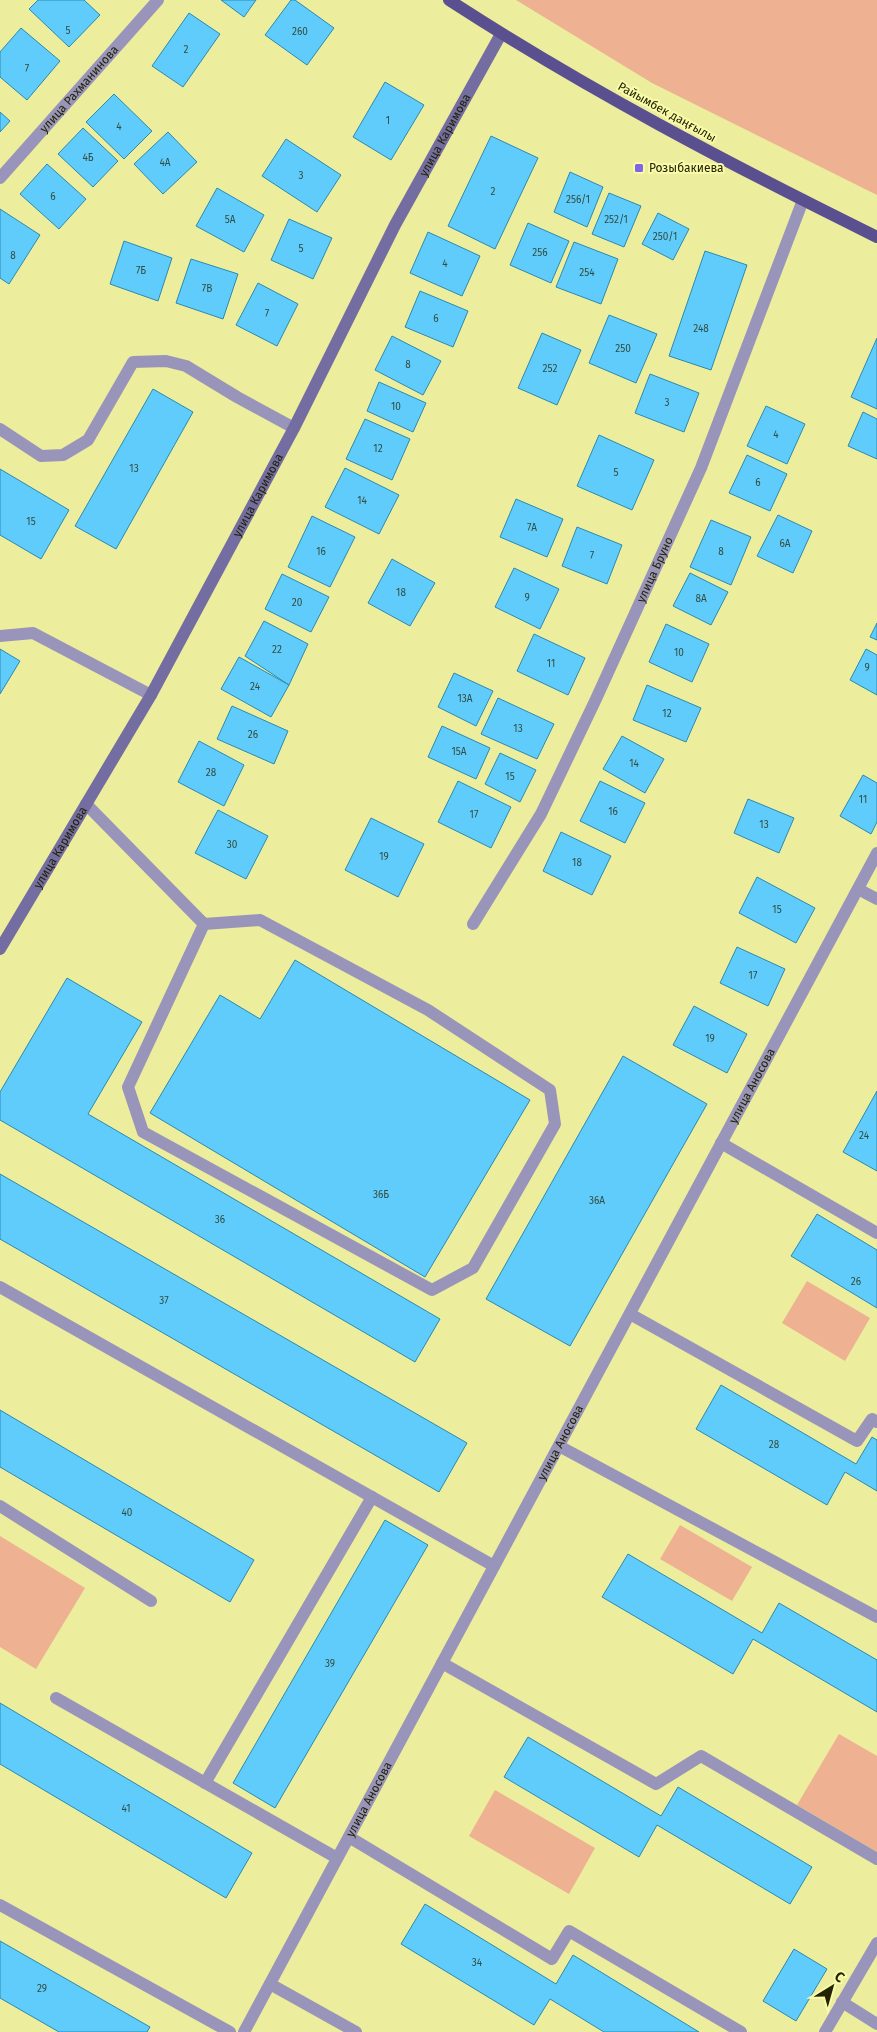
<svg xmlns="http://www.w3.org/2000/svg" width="877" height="2032" font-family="'Fira Sans',sans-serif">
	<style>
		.green { fill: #eeb292 }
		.building { fill: #60ccfb; stroke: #2c8aaf }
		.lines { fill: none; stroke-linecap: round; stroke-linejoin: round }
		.lane { stroke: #9995ba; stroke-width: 12 }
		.street { stroke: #9995ba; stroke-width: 12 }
		.secondary { stroke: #746da2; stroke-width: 12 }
		.primary { stroke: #5a5090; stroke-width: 12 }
		.poi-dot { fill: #7f66e2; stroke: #f9fbaa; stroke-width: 2 }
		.labels { text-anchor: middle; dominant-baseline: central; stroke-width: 4; stroke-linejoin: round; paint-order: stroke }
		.number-label { font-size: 10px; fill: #334e41 }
		.street-label { font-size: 12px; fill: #242403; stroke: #f9fbaa }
		.poi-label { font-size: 12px; fill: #242403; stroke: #f9fbaa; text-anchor: start }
	</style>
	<rect width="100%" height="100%" fill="#eced9d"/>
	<g class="green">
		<polygon points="516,0 877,0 877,195 652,83"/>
		<polygon points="807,1281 870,1318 845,1361 782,1323"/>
		<polygon points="680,1525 752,1567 732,1601 660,1559"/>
		<polygon points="0,1536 85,1588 36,1669 0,1647"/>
		<polygon points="839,1734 877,1756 877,1852 797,1805"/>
		<polygon points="495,1790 595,1848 569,1894 469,1836"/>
	</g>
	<g class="building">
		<polygon points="38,0 84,0 100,15 69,47 29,9"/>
		<polygon points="221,0 256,0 244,17"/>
		<polygon points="291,0 295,0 334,28 307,65 265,35"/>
		<polygon points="189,13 220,34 183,87 152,66"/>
		<polygon points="21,28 60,61 27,100 0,77 0,52"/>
		<polygon points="385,82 424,105 391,160 353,137"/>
		<polygon points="114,94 152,131 124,159 86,122"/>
		<polygon points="0,112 10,121 0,132"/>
		<polygon points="83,128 118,161 93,187 58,154"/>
		<polygon points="168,132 197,162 163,194 134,164"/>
		<polygon points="491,136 538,158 495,249 448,226"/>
		<polygon points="286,139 341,175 317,212 262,176"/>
		<polygon points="47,164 86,199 59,229 20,194"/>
		<polygon points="570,172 603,187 587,227 554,212"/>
		<polygon points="217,188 264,215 244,252 196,226"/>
		<polygon points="609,193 641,206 624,247 592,234"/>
		<polygon points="0,209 40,235 9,284 0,278"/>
		<polygon points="658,213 689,229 673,260 642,244"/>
		<polygon points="289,219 332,238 313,279 271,260"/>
		<polygon points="528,223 569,241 551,283 510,265"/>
		<polygon points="428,232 480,256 462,296 410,273"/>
		<polygon points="124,241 172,258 158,301 110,284"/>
		<polygon points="574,242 618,259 601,304 556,287"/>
		<polygon points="705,251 747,265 711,370 669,356"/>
		<polygon points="191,259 238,274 223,319 176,303"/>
		<polygon points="258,283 298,304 277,346 236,325"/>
		<polygon points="420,291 468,311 453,347 405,327"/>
		<polygon points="609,315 657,334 636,383 589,363"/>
		<polygon points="542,333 581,350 557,405 518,388"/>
		<polygon points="392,336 441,361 423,395 375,370"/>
		<polygon points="877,338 877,409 851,397"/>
		<polygon points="650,374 699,393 684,432 635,413"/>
		<polygon points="379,382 426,403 413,432 367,411"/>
		<polygon points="153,389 193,412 116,549 75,526"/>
		<polygon points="766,406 805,424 787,464 747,446"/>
		<polygon points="863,412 877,419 877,459 848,446"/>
		<polygon points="365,419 410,439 392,480 346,459"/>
		<polygon points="599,435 654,460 632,510 577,486"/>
		<polygon points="747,455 787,474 770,511 729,493"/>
		<polygon points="345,468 399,495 379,534 325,507"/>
		<polygon points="0,469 69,510 41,559 0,535"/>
		<polygon points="516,499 563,519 547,557 500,537"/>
		<polygon points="778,515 812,531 793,573 757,556"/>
		<polygon points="312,516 355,537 330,587 288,567"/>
		<polygon points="711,520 751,537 731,585 690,567"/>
		<polygon points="577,527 622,545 607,584 562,566"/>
		<polygon points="392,559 435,583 410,626 368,603"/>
		<polygon points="514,568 559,589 540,629 495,607"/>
		<polygon points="690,573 728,592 711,625 673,606"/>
		<polygon points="282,574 329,597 311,632 265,609"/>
		<polygon points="264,621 308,644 289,685 245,656"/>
		<polygon points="877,623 877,640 870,637"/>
		<polygon points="666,624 709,644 692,682 649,662"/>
		<polygon points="534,634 585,658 568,695 517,671"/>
		<polygon points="0,649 20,661 0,694"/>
		<polygon points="866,649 877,655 877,695 850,680"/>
		<polygon points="239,657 289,685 271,717 221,689"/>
		<polygon points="454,673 493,691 476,726 438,707"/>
		<polygon points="647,685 701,708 686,742 633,720"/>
		<polygon points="498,698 554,724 537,759 481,734"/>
		<polygon points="232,706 288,731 274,764 217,739"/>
		<polygon points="442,726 490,748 476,779 428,757"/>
		<polygon points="622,736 664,759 645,793 603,769"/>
		<polygon points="199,741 244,765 224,806 178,782"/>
		<polygon points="500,753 536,770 520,802 485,784"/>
		<polygon points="863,775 877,783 877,822 871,834 840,816"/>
		<polygon points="458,781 511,807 491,848 438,822"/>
		<polygon points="600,781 645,803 625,843 580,821"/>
		<polygon points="748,799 794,818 779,853 734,833"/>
		<polygon points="218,810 268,836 246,879 195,853"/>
		<polygon points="371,818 424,844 398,897 345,870"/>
		<polygon points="561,832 611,856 592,895 543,871"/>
		<polygon points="757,877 815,908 796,943 739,913"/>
		<polygon points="737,947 785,969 768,1006 720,983"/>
		<polygon points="295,960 530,1100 425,1277 150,1113 220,995 260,1019"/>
		<polygon points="67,978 142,1022 88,1114 440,1319 415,1362 0,1120 0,1092"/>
		<polygon points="694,1006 747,1034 727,1073 673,1045"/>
		<polygon points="623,1056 707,1104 570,1346 486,1299"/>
		<polygon points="877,1091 877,1171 843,1152"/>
		<polygon points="0,1174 467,1443 439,1492 0,1239"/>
		<polygon points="817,1214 877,1250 877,1308 791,1256"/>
		<polygon points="721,1385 856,1464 872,1437 877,1440 877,1491 845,1472 827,1505 696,1429"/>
		<polygon points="0,1410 254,1560 230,1602 0,1467"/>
		<polygon points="385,1520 428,1545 275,1808 233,1783"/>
		<polygon points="628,1554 762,1633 779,1603 877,1660 877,1712 753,1639 733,1674 602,1597"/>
		<polygon points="0,1703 252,1853 226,1898 0,1764"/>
		<polygon points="528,1737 661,1816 678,1787 812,1867 790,1904 657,1825 639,1857 504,1777"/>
		<polygon points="425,1904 556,1984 573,1955 699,2032 604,2032 550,1999 534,2025 401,1944"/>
		<polygon points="0,1941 150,2027 147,2032 59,2032 0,1998"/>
		<polygon points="794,1949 827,1969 796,2021 763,2001"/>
	</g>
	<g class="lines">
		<g class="lane">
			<path id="s1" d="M0,178l158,-178"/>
			<polyline points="0,429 41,456 63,455 88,440 133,362 166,361 186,366 237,397 294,428"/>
			<polyline points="0,636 33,633 151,695"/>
			<polyline points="86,804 204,924 260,920 428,1010 550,1090 555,1124 473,1268 432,1290 143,1132 128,1087 204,924"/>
			<polyline points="858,889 877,899"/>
			<polyline points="721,1143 877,1233"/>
			<polyline points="0,1287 494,1566"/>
			<polyline points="630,1314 857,1441 872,1419 877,1422"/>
			<polyline points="559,1446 877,1617"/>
			<polyline points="0,1506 151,1601"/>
			<polyline points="442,1663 656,1784 701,1756 877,1859"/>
			<polyline points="56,1698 337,1858"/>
			<polyline points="205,1783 372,1497"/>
			<polyline points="349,1837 552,1959 569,1931 741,2032"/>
			<polyline points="0,1905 230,2032"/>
			<polyline points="270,1984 356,2032"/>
			<polyline points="842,2002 877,2024"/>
			<polyline points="825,2032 877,1943"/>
		</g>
		<g class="street">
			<path id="s2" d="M473,924l68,-110 55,-115 105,-231 102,-268"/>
			<path id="s3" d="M244,2032l633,-1179"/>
		</g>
		<path class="secondary" id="s4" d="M0,949l151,-254 143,-267 101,-203 106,-191"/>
		<path class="primary" d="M449,0c137,89 282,165 428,237"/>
	</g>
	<rect class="poi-dot" x="634" y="163" width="10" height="10" rx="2.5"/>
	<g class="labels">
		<g class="number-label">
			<text x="68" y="31">5</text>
			<text x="300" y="32">260</text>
			<text x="186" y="50">2</text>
			<text x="27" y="69">7</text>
			<text x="388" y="121">1</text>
			<text x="119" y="127">4</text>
			<text x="88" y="158">4Б</text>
			<text x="165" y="163">4А</text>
			<text x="301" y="176">3</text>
			<text x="493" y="192">2</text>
			<text x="53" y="197">6</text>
			<text x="578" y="200">256/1</text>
			<text x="230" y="220">5А</text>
			<text x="616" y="220">252/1</text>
			<text x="665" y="237">250/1</text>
			<text x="301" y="249">5</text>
			<text x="540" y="253">256</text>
			<text x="13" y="256">8</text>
			<text x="445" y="264">4</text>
			<text x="141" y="271">7Б</text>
			<text x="587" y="273">254</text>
			<text x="207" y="289">7В</text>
			<text x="267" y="314">7</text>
			<text x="436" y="319">6</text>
			<text x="701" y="329">248</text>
			<text x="623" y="349">250</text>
			<text x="408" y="365">8</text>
			<text x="550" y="369">252</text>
			<text x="667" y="403">3</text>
			<text x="396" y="407">10</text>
			<text x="776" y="435">4</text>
			<text x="378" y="449">12</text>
			<text x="134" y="469">13</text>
			<text x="616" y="473">5</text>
			<text x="758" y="483">6</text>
			<text x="362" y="501">14</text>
			<text x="31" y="522">15</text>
			<text x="532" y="528">7А</text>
			<text x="785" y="544">6А</text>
			<text x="321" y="552">16</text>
			<text x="721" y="552">8</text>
			<text x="592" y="556">7</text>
			<text x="401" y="593">18</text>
			<text x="527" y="598">9</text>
			<text x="701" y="599">8А</text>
			<text x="297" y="603">20</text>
			<text x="277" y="650">22</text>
			<text x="679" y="653">10</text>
			<text x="551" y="664">11</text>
			<text x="867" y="668">9</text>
			<text x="255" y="687">24</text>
			<text x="465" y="699">13А</text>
			<text x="667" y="714">12</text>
			<text x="518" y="729">13</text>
			<text x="253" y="735">26</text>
			<text x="459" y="752">15А</text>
			<text x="634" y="764">14</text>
			<text x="211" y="773">28</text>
			<text x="510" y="777">15</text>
			<text x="863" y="800">11</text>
			<text x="613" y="812">16</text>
			<text x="474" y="815">17</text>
			<text x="764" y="825">13</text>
			<text x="232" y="845">30</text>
			<text x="384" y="857">19</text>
			<text x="577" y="863">18</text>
			<text x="777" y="910">15</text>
			<text x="753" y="976">17</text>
			<text x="710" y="1039">19</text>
			<text x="864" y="1136">24</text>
			<text x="381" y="1195">36Б</text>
			<text x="597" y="1201">36А</text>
			<text x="220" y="1220">36</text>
			<text x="856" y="1282">26</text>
			<text x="164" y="1301">37</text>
			<text x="774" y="1445">28</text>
			<text x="127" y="1513">40</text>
			<text x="330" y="1664">39</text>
			<text x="126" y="1809">41</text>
			<text x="477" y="1963">34</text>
			<text x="42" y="1989">29</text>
		</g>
		<g class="street-label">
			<text stroke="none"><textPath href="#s1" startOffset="119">улица Рахманинова</textPath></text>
			<text transform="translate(667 112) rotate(29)">Райымбек даңғылы</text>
			<text stroke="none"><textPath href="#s4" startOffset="928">улица Каримова</textPath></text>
			<text stroke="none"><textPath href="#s4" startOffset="522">улица Каримова</textPath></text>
			<text stroke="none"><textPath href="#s2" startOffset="399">улица Бруно</textPath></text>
			<text stroke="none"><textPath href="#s4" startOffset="118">улица Каримова</textPath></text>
			<text stroke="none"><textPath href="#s3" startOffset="1074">улица Аносова</textPath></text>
			<text stroke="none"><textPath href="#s3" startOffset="669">улица Аносова</textPath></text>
			<text stroke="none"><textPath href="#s3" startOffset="264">улица Аносова</textPath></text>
		</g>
		<g class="poi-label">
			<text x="649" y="168">Розыбакиева</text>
		</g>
	</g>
	<g transform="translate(832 1987) rotate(37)" stroke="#f9fbaa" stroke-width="4" paint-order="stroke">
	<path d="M0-4L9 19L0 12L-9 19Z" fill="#242403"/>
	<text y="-8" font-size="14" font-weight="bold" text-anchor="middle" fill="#242403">С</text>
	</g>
</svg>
